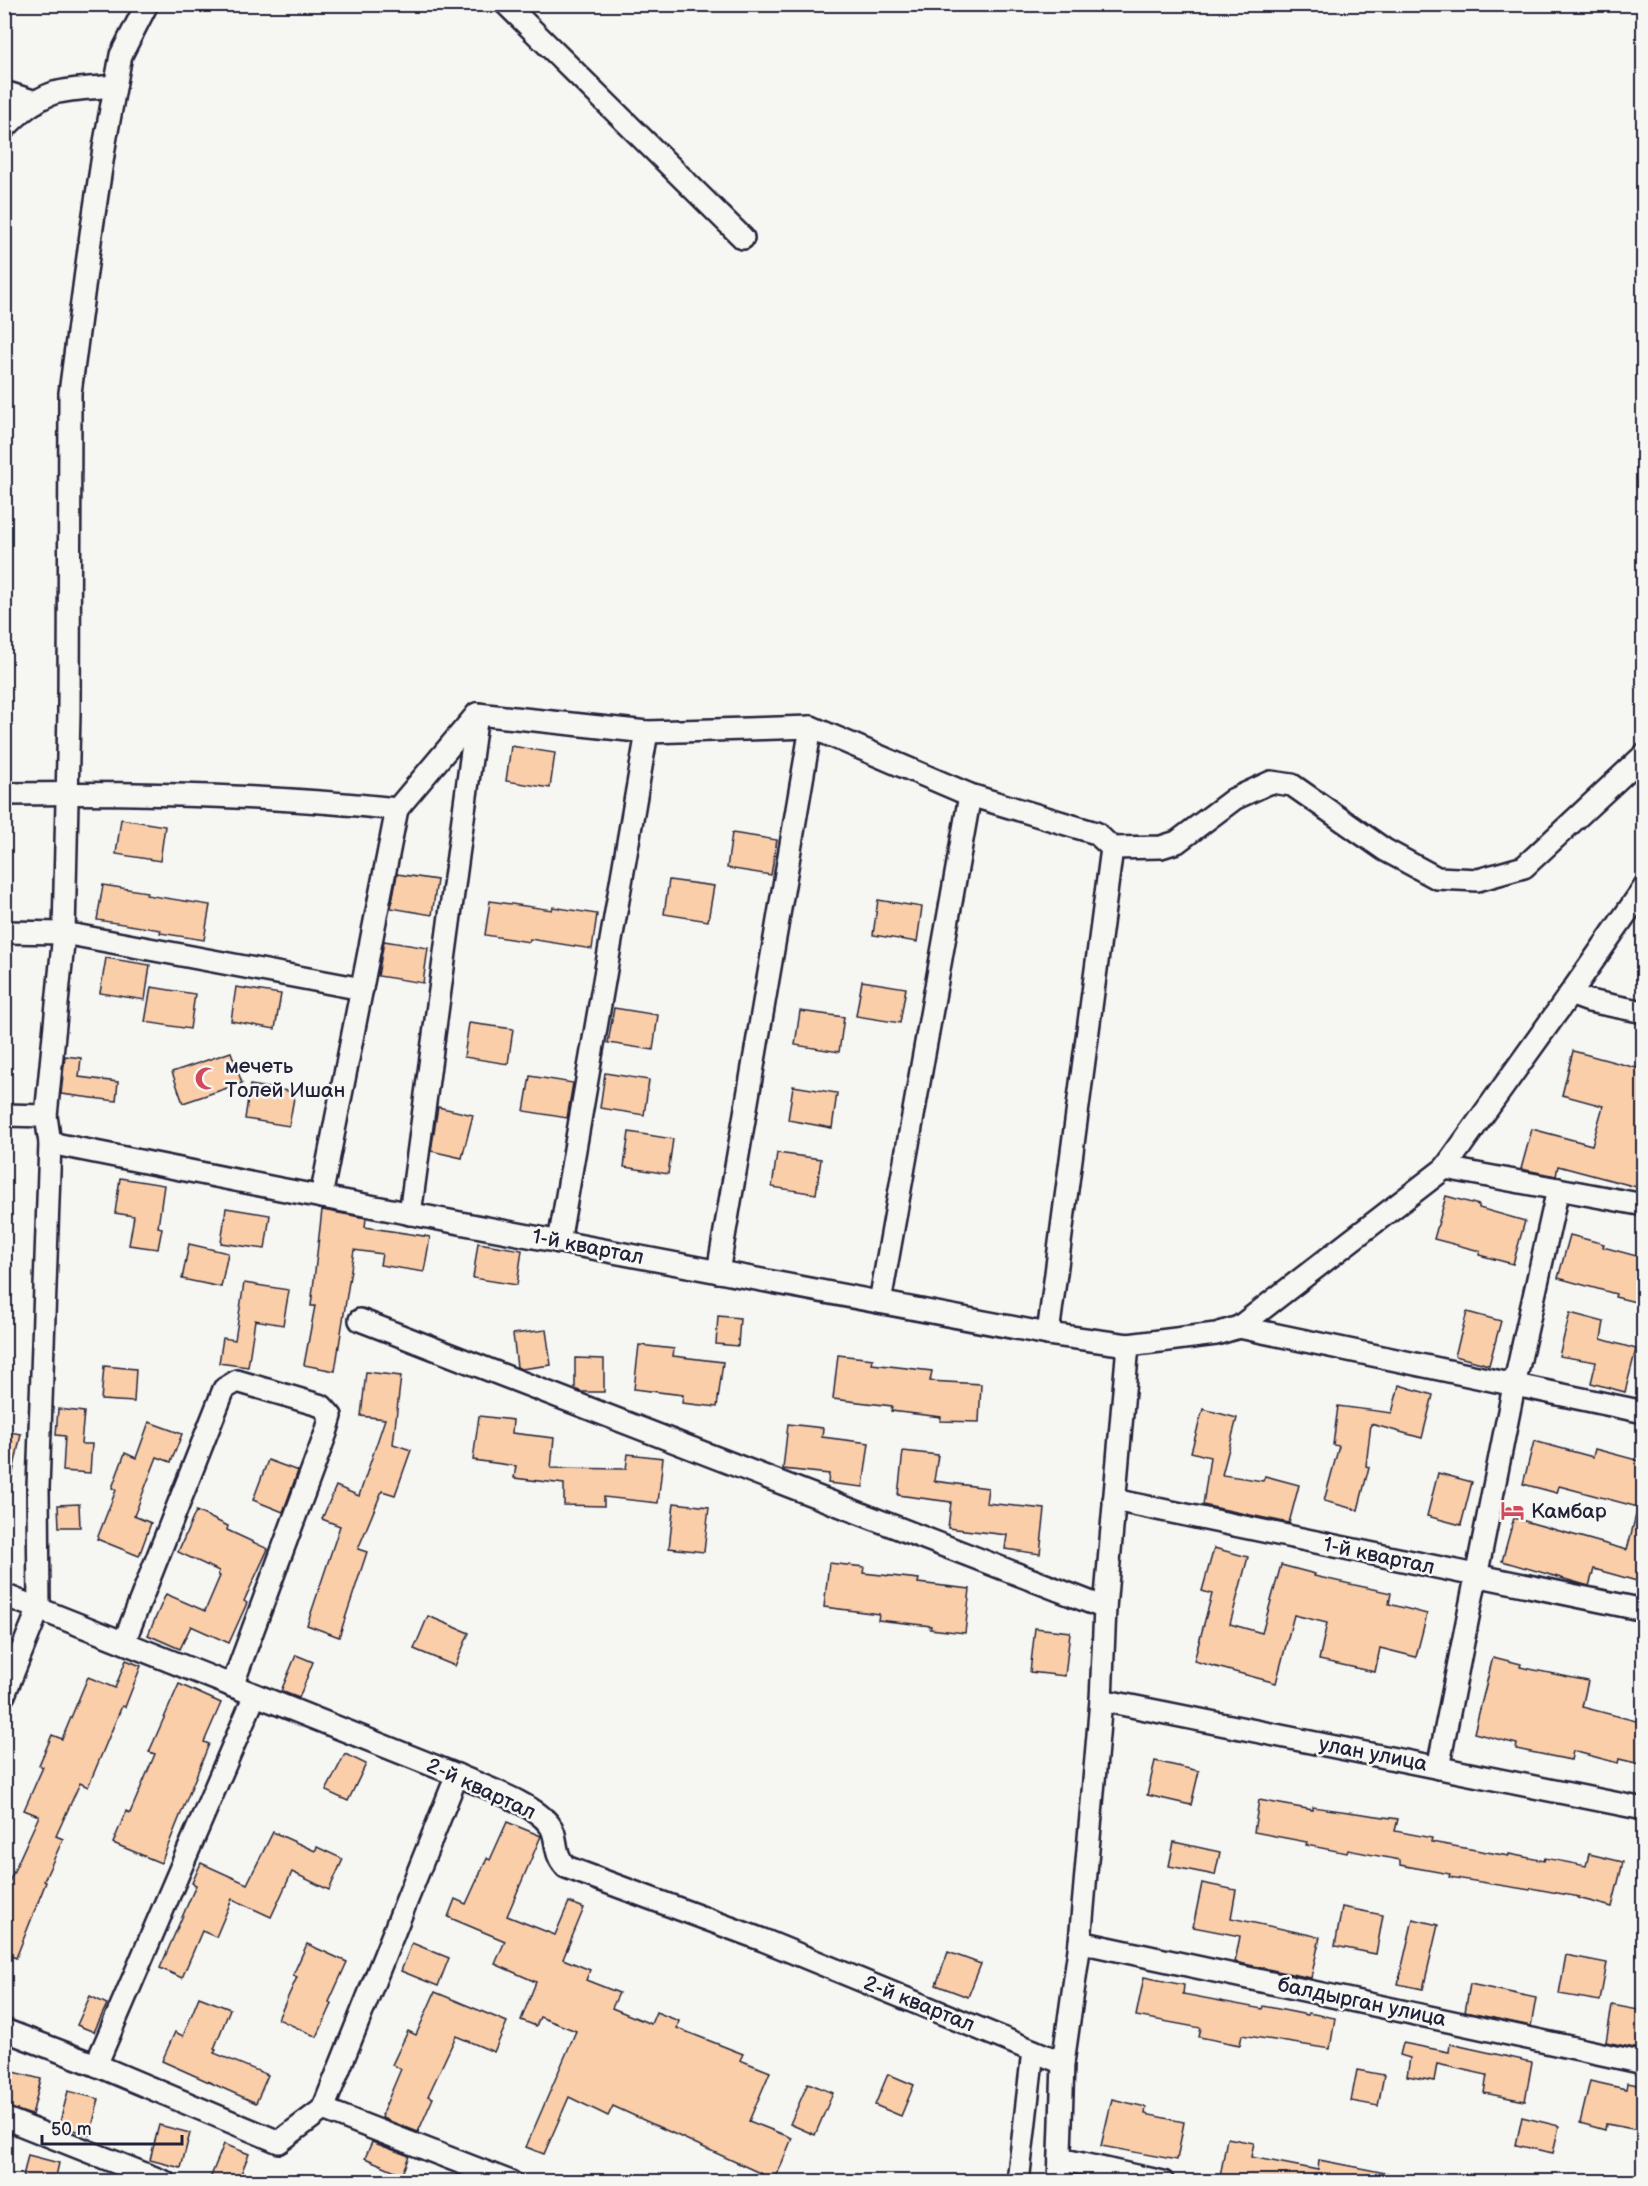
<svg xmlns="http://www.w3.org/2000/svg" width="1648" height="2186" font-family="'Balsamiq Sans',sans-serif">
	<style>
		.building { fill: #facea9; stroke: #22223b; stroke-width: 1.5 }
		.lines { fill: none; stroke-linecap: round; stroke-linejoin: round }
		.minor-casing { stroke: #22223b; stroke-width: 26 }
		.minor { stroke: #f6f6f2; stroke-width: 21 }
		.labels { text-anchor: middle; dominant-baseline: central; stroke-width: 5; stroke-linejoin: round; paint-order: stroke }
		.poi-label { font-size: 21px; fill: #22223b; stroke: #f6f6f2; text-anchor: start }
		.street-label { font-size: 21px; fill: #22223b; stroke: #f6f6f2 }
	</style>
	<rect width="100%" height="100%" fill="#f6f6f2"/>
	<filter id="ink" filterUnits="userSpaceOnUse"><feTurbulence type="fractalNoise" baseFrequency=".0167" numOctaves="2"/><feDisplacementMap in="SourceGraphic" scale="12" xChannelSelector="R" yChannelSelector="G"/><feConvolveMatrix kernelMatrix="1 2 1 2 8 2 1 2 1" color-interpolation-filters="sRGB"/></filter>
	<g filter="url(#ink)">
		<g class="building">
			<polygon points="511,746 555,753 550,788 506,781"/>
			<polygon points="121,819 165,826 160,861 116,854"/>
			<polygon points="732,833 777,840 771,875 727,868"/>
			<polygon points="397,874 437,880 432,915 391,908"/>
			<polygon points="669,880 714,886 708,921 664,914"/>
			<polygon points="103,885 147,892 146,895 210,905 204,940 160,933 161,930 97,920"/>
			<polygon points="878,900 922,907 917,942 873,935"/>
			<polygon points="490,901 552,910 553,907 597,914 592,949 530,939 529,942 485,935"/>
			<polygon points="384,941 428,948 423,983 378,976"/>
			<polygon points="106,958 150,965 145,1000 100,993"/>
			<polygon points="862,981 906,988 900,1023 856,1016"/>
			<polygon points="151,987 195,994 190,1029 145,1022"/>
			<polygon points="236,987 281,994 275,1029 231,1021"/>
			<polygon points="614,1008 658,1015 653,1050 608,1043"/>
			<polygon points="800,1011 844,1017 839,1052 795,1045"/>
			<polygon points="469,1023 513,1029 508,1064 464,1057"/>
			<polygon points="1573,1051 1644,1070 1644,1189 1558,1166 1556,1176 1521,1169 1532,1129 1592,1145 1603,1106 1562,1095"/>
			<polygon points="231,1052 242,1083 183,1103 172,1072"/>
			<polygon points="65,1056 81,1058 79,1077 118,1082 116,1101 61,1094"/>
			<polygon points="605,1073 649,1080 644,1115 600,1108"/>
			<polygon points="530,1076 573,1083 567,1118 524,1111"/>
			<polygon points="250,1085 295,1092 289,1126 245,1119"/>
			<polygon points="793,1086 837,1093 832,1128 788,1120"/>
			<polygon points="438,1107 473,1115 462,1158 431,1151"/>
			<polygon points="629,1132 673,1139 668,1174 624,1167"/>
			<polygon points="777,1153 821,1159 816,1194 772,1187"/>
			<polygon points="120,1178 164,1185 158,1227 162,1228 158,1249 129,1245 134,1216 115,1213"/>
			<polygon points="1446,1196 1479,1205 1479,1208 1525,1221 1513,1264 1479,1255 1480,1251 1434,1239"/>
			<polygon points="226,1208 270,1215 265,1249 221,1243"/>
			<polygon points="322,1210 366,1218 365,1227 430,1237 424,1272 380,1265 382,1254 354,1250 335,1371 304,1365 315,1306 311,1306"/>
			<polygon points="1570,1235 1604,1244 1603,1247 1644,1258 1644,1304 1615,1297 1616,1294 1558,1278"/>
			<polygon points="478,1243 522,1250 517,1285 473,1278"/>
			<polygon points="189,1244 228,1253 221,1287 182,1279"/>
			<polygon points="244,1283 289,1290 283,1325 255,1320 248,1367 219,1363 223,1338 235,1340"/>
			<polygon points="1467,1312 1501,1321 1489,1365 1455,1356"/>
			<polygon points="1570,1313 1604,1322 1601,1339 1636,1349 1625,1392 1591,1383 1596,1362 1559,1356"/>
			<polygon points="718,1316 740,1318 738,1346 716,1344"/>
			<polygon points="546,1330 551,1365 521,1369 517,1367 513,1334"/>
			<polygon points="639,1345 674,1349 673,1356 723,1362 717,1407 682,1403 683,1395 634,1389"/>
			<polygon points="838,1355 873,1359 872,1364 932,1371 930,1381 981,1384 979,1422 940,1421 941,1417 891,1411 892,1406 833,1399"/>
			<polygon points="575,1358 604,1359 604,1392 581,1392 575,1389"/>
			<polygon points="104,1366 136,1369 134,1402 101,1400"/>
			<polygon points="366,1372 401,1376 393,1444 411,1450 395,1495 382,1491 358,1549 367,1552 339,1637 307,1625 340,1526 322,1519 336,1486 359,1496 385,1419 361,1416"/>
			<polygon points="1399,1385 1433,1395 1422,1438 1371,1424 1366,1466 1369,1467 1358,1510 1324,1501 1339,1446 1333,1445 1338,1406 1392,1413"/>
			<polygon points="58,1409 84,1412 81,1444 92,1444 90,1473 63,1471 65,1436 56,1435"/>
			<polygon points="1203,1409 1237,1418 1222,1475 1263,1481 1265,1476 1299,1485 1289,1523 1203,1505 1210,1457 1191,1452"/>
			<polygon points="479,1416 513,1420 512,1433 554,1438 551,1468 626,1469 628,1454 663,1458 658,1503 604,1497 604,1506 564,1505 564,1484 514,1478 516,1466 473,1460"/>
			<polygon points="149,1422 182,1434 171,1462 157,1457 134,1516 151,1523 139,1556 97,1539 116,1490 112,1488 125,1453 136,1458"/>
			<polygon points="788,1424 823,1428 822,1437 869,1443 863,1487 828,1483 829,1474 783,1469"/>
			<polygon points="4,1431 21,1434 11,1482 4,1481"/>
			<polygon points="1534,1441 1593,1457 1595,1449 1644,1462 1644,1583 1594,1569 1589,1586 1502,1561 1514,1518 1627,1550 1638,1507 1559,1486 1557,1493 1523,1484"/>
			<polygon points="903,1451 938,1455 934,1481 988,1488 986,1503 1045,1509 1040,1554 1005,1549 1007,1535 948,1528 951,1502 898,1495"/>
			<polygon points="268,1460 298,1471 283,1512 253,1500"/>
			<polygon points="1438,1473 1472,1482 1461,1525 1427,1516"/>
			<polygon points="674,1503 709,1507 704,1552 669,1548"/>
			<polygon points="79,1504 80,1527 59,1527 58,1505"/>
			<polygon points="196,1511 228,1526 227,1530 268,1549 244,1601 247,1603 229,1643 191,1626 180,1649 148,1635 166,1594 205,1611 220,1576 218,1575 219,1571 178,1552"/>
			<polygon points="1214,1548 1248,1557 1230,1624 1262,1633 1281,1565 1315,1574 1314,1576 1391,1593 1389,1604 1427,1614 1416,1657 1380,1648 1375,1672 1319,1660 1327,1623 1294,1615 1276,1683 1194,1661 1212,1594 1202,1591"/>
			<polygon points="829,1563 864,1567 863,1573 919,1579 918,1583 970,1589 965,1633 930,1629 931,1626 878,1620 879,1614 824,1607"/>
			<polygon points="428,1616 469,1633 455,1666 414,1649"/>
			<polygon points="1035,1628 1070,1632 1065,1676 1030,1672"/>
			<polygon points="296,1655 313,1662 299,1698 281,1691"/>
			<polygon points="1493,1657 1521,1664 1520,1667 1588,1681 1582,1707 1644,1723 1644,1765 1619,1759 1618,1763 1573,1751 1571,1760 1516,1749 1517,1744 1474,1733"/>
			<polygon points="126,1660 141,1666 125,1707 122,1706 88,1787 80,1783 56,1836 63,1839 44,1881 46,1882 16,1958 4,1953 4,1893 39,1816 24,1810 43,1767 39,1765 52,1735 62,1739 88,1677 115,1688"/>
			<polygon points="179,1684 221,1703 204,1742 209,1744 161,1863 113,1843 126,1811 130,1813 155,1754 149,1752"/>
			<polygon points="345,1754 366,1764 348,1801 326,1791"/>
			<polygon points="1155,1761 1199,1771 1191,1805 1147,1795"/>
			<polygon points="1259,1800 1313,1810 1313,1807 1398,1819 1395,1831 1432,1838 1431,1842 1509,1856 1509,1854 1544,1861 1545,1858 1586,1866 1589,1854 1623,1862 1612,1907 1578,1898 1579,1897 1531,1888 1530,1890 1449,1877 1450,1874 1400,1865 1400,1860 1348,1850 1347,1853 1306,1845 1307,1842 1254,1832"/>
			<polygon points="507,1822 541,1836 507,1916 555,1935 569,1902 584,1908 563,1959 590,1970 586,1980 619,1993 612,2008 651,2024 656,2012 679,2021 677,2028 743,2054 740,2060 770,2072 749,2121 792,2138 775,2180 613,2106 608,2116 569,2097 544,2154 526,2147 576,2031 540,2017 536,2026 521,2020 536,1982 495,1964 505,1941 448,1917 455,1899 466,1904 487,1858 490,1860"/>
			<polygon points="273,1832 315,1851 317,1847 343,1859 329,1890 292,1872 271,1917 232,1899 216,1937 202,1931 182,1978 160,1968 196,1885 192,1883 201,1863 247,1884"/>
			<polygon points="1174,1842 1220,1852 1215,1875 1169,1866"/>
			<polygon points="1202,1883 1236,1890 1231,1918 1320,1937 1311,1978 1235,1962 1240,1936 1193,1927"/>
			<polygon points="1342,1907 1383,1915 1376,1954 1335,1946"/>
			<polygon points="1413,1919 1438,1925 1423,1989 1398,1984"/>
			<polygon points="412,1943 449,1958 438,1986 401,1971"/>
			<polygon points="307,1944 347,1962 329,2002 332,2004 317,2037 278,2019 297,1977 293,1975"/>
			<polygon points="948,1952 981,1964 968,1997 936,1985"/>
			<polygon points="1566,1955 1607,1963 1600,2001 1559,1994"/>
			<polygon points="1144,1977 1184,1985 1183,1994 1262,2009 1263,2006 1308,2015 1308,2013 1335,2018 1330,2049 1242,2035 1240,2045 1199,2037 1201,2028 1136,2016"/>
			<polygon points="1470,1984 1536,1998 1531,2026 1465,2012"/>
			<polygon points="435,1992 507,2022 494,2052 456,2036 428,2096 433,2098 418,2132 382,2118 383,2114 382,2114 401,2069 392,2065 408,2031 416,2035"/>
			<polygon points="90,1996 107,2004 94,2032 77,2025"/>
			<polygon points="199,1997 230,2009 214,2049 216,2050 214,2053 268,2075 256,2103 162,2061 175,2032 183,2036"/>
			<polygon points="1612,2005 1644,2011 1644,2050 1606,2042"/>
			<polygon points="1403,2043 1449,2052 1450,2044 1532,2062 1525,2101 1484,2093 1487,2075 1437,2064 1434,2081 1407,2076 1410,2058 1400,2055"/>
			<polygon points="1357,2070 1384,2075 1378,2106 1351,2101"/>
			<polygon points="10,2071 41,2079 32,2115 4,2106 4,2091"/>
			<polygon points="888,2074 914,2085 901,2116 875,2105"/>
			<polygon points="1590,2081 1626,2089 1627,2083 1644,2086 1644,2131 1606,2124 1605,2130 1580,2123"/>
			<polygon points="808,2083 833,2093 815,2135 790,2124"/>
			<polygon points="68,2091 99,2099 90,2135 59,2126"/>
			<polygon points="1112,2099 1146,2107 1145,2114 1184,2122 1177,2160 1101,2146"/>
			<polygon points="1522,2117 1559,2126 1553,2153 1516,2145"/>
			<polygon points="159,2125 190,2133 181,2168 150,2160"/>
			<polygon points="1227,2138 1254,2143 1251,2157 1318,2170 1319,2160 1391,2174 1390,2181 1247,2181 1220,2177"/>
			<polygon points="372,2142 409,2156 402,2174 365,2158"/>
			<polygon points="224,2144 249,2154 238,2181 209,2181"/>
			<polygon points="28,2155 59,2163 55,2181 22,2181"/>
		</g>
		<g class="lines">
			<defs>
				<g id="minor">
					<polyline points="506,4 743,238"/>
					<polyline points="4,92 36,102"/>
					<path d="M4,129c13,-14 32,-30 50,-36 19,-5 42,-5 61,-7"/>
					<path d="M4,794c131,-2 263,1 393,15l80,-95 170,18 164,-5 159,68 126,38 16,15 -64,486"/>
					<polyline points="1112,848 1161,847 1177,842 1234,799 1271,782 1292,785 1385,850 1437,878 1478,880 1524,867 1644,755"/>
					<polyline points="4,932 64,933 362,989"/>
					<polyline points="1570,994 1644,888"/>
					<polyline points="4,1115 46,1116"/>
					<polyline points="50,1143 280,1189 1048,1334 1128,1345 1216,1334 1239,1327 1445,1168 1570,994 1589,1001 1644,1012"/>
					<polyline points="1445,1168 1644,1205"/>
					<polyline points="321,1197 397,809"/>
					<polyline points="410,1214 477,714"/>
					<polyline points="559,1242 647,732"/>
					<polyline points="718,1272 811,727"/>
					<polyline points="880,1302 970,795"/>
					<polyline points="360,1320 1105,1608"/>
					<polyline points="1239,1327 1644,1412"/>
					<polyline points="1114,1500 1644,1610"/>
					<path d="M4,1595l453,180c24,11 76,28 92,49 10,12 3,29 17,43l197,73 300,123"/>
					<polyline points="124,1642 224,1389 237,1381 322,1406 331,1416 326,1433 232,1686"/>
					<polyline points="4,1695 39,1608 38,1488 50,1143 46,1116 64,933 69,712 70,393 91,234 105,142 121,55 147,4"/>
					<polyline points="1101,1700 1644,1809"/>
					<polyline points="1438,1768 1514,1386 1558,1189"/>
					<polyline points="1080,1942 1644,2063"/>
					<polyline points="4,2030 96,2065 279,2142 323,2109 511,2182"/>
					<polyline points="96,2065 255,1695"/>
					<polyline points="323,2109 457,1775"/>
					<polyline points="4,2118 165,2182"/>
					<polyline points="1060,2159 1163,2182"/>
					<polyline points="1018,2182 1033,2051"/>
					<polyline points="1059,2182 1063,2063 1080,1942 1101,1700 1105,1608 1128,1345"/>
				</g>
			</defs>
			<use href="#minor" class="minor-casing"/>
			<use href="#minor" class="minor"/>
		</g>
	</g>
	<defs>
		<symbol id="mosque-bare" viewBox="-9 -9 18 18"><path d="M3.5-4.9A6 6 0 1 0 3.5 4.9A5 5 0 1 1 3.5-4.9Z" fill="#d1495b" stroke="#f6f6f2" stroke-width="2.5" paint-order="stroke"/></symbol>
		<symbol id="hotel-bare" viewBox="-9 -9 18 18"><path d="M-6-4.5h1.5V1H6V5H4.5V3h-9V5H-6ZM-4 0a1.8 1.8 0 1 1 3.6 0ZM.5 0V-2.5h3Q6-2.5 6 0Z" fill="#d1495b" stroke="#f6f6f2" stroke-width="2.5" paint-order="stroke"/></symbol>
	</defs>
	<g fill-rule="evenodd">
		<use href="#mosque-bare" x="190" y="1062" width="33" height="33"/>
		<use href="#hotel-bare" x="1496" y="1494" width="33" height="33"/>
	</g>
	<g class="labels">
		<g class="poi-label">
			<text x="225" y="1066">мечеть<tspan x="225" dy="24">Толей Ишан</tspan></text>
			<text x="1531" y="1511">Камбар</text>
		</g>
		<g class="street-label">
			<text transform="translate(588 1247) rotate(11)">1-й квартал</text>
			<text transform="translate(1379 1556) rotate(12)">1-й квартал</text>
			<text transform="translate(1373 1754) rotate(11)">улан улица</text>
			<text transform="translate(481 1789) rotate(25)">2-й квартал</text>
			<text transform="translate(1362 2002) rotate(12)">балдырган улица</text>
			<text transform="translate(919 2004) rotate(22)">2-й квартал</text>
		</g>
	</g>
	<rect width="1648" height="2186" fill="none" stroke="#f6f6f2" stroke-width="24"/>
	<rect x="12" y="12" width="1624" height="2162" fill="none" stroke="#22223b" stroke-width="2" filter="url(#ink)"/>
	<path d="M42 2135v9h140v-9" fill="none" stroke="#22223b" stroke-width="3"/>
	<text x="51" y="2135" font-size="18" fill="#22223b" stroke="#f6f6f2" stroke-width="4.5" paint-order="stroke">50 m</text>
</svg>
